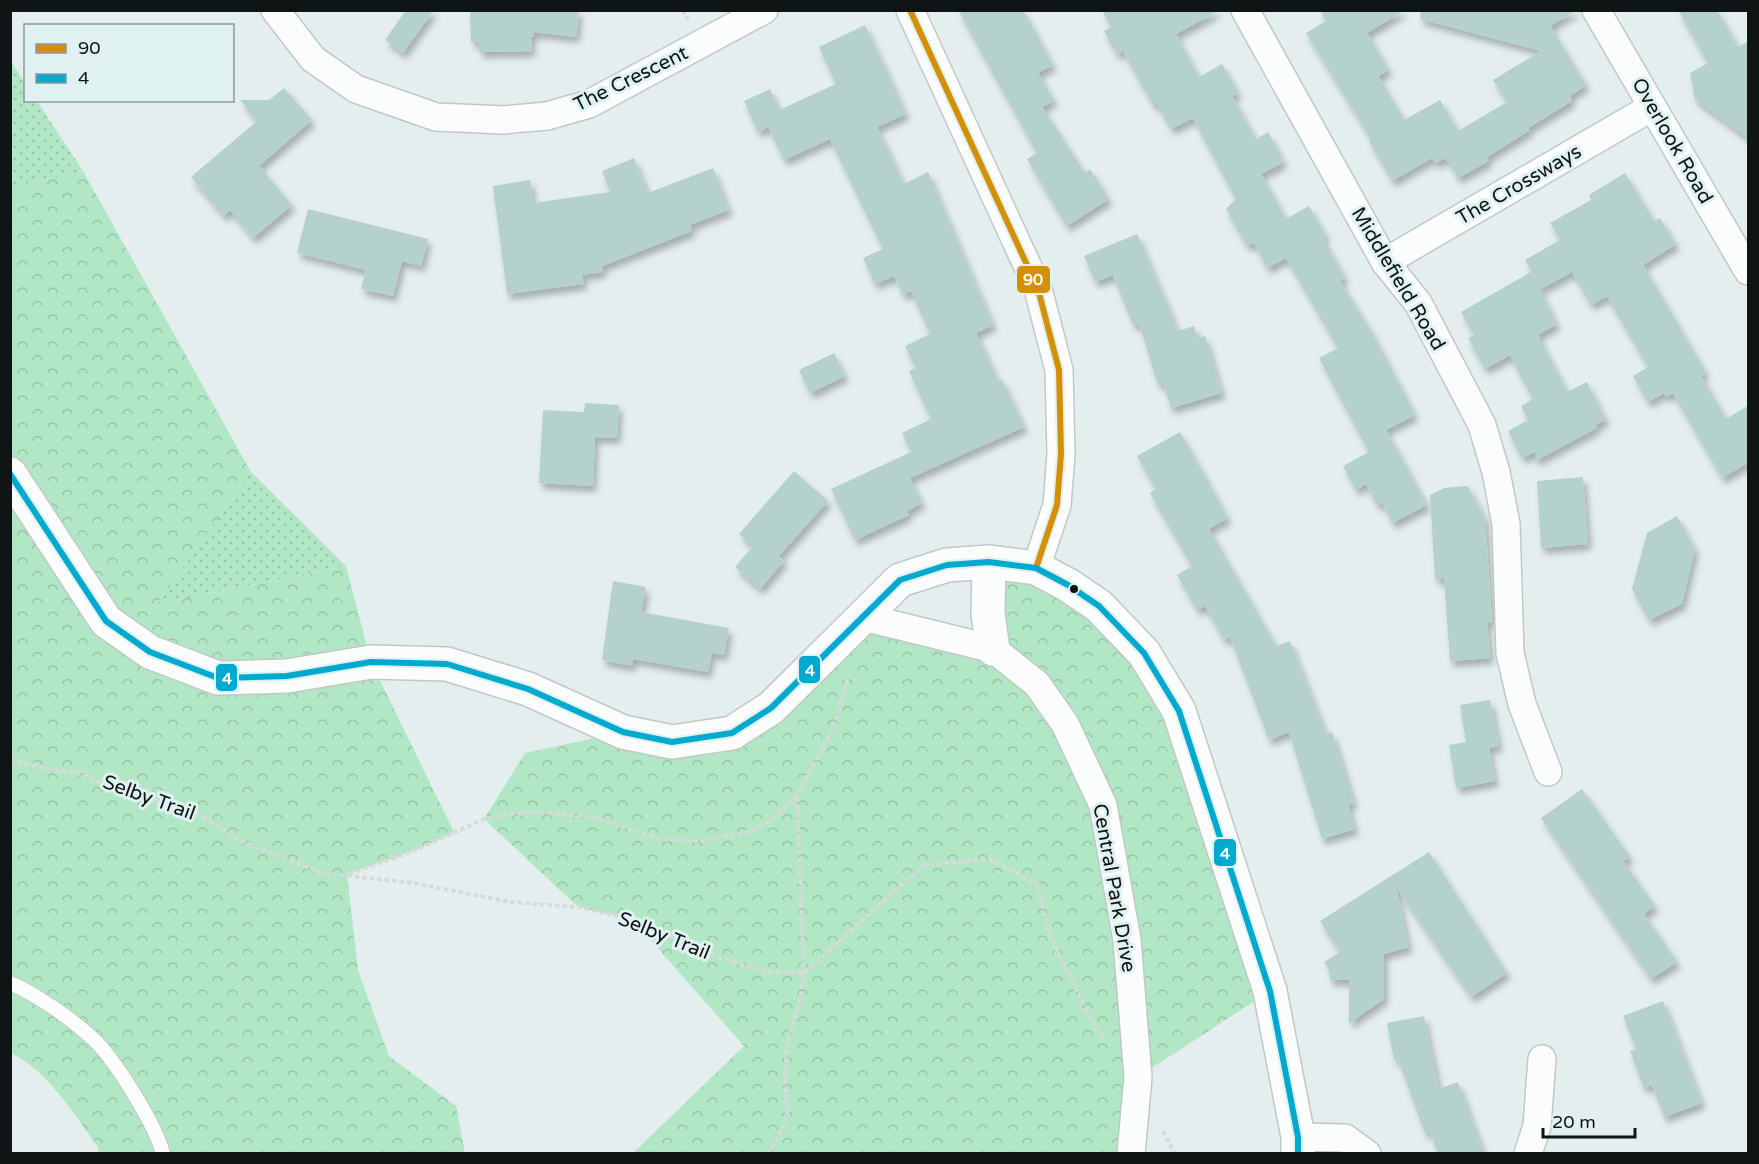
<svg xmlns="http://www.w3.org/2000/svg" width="1759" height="1164" font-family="'Varela Round',sans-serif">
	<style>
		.grass { fill: url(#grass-dots) }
		.forest { fill: url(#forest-crowns) }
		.building { fill: #b4d1cc; filter: url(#shadow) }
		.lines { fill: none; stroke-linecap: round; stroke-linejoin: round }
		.service-casing { stroke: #c1c8c8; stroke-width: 16 }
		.minor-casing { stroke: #c1c8c8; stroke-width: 30 }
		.tertiary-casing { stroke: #c1c8c8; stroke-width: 36 }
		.path { stroke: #d8dada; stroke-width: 4; stroke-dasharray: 4.5 3; stroke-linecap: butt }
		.service { stroke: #fbfcfc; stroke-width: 14 }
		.minor { stroke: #fbfcfc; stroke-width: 27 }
		.tertiary { stroke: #fbfcfc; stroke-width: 33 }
		.bus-1-casing { stroke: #e0f1f2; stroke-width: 10 }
		.bus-2-casing { stroke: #e0f1f2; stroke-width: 10 }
		.bus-1 { stroke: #d49003; stroke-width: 6 }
		.bus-2 { stroke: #00a9ce; stroke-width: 6 }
		.bus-dot { fill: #0f1515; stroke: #e0f1f2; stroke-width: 2 }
		.labels { text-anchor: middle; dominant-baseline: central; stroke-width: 6; stroke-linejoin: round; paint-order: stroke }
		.street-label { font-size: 20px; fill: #0f1515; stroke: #e0f1f2 }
		.line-badge { stroke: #e0f1f2; stroke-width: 2 }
		.badge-label { font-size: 16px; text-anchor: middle; font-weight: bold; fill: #fff }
	</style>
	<defs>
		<pattern id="grass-dots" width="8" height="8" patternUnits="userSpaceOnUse" patternTransform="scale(1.5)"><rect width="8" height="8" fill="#b2e7c6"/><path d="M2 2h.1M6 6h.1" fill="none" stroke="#98c5a9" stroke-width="1.8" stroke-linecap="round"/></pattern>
		<pattern id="forest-crowns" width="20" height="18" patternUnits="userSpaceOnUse" patternTransform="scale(1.5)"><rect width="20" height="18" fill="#b2e7c6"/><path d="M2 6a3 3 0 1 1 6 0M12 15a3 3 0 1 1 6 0" fill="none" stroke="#98c5a9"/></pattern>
		<filter id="shadow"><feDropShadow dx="3.5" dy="6" stdDeviation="3" flood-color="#0004"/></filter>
	</defs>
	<rect width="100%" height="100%" fill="#e4eeee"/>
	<g class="grass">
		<polygon points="10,60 25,83 26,100 37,101 83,171 11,187"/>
		<polygon points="251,472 346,566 157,604"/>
	</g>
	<g class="forest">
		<path d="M83,171l168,301 -94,132 189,-38 25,96 83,170 -38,18 -69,24 11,96 31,86 67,50 9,47h-367v-6c-26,-35 -48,-74 -87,-94l-1,-866z"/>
		<polygon points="989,562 1036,568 1144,653 1270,991 1138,1077 1131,1153 633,1153 744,1046 632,919 578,907 484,819 525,753 623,732 732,733 863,617 993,649"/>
	</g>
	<g class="building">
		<polygon points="406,10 434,10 403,53 385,40"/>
		<polygon points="492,10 579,10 576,37 534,32 534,37 531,37 532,51 479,52 479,42 471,42 470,12"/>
		<polygon points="958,10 1023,10 1053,65 1038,73 1054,101 1042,107 1085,173 1090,169 1109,199 1067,226 1027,159 1037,153"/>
		<polygon points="1102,10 1220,10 1176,34 1199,77 1222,64 1238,93 1232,96 1256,139 1268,132 1284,162 1261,174 1286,219 1309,206 1326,236 1323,238 1345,278 1340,281 1371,331 1415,415 1386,430 1427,505 1392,523 1382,502 1377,505 1366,484 1356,490 1343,466 1369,452 1319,358 1338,348 1286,258 1267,268 1254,243 1247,246 1226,209 1236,199 1193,118 1171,129 1157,104 1153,105 1123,51 1117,55 1104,31 1111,27"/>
		<polygon points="1320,10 1405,10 1367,33 1389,70 1378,76 1404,120 1440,100 1458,131 1507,102 1493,80 1541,51 1420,19 1421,10 1577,10 1550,26 1586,85 1570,96 1572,101 1528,128 1530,130 1487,157 1489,161 1458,178 1446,158 1435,163 1432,158 1392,181 1369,141 1371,139 1306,33 1326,21"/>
		<polygon points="1678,10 1717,10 1738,47 1749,41 1749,139 1695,99 1690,73 1708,63"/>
		<polygon points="865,25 906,114 877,127 904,184 928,172 993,325 976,333 998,381 1002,379 1024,427 910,478 922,503 907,511 909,515 855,540 831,489 911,452 902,433 931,419 909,371 916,368 905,346 930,334 911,291 903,295 894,276 875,284 863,258 883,249 830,139 784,160 768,127 758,132 744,101 770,89 779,110 836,84 819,47"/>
		<polygon points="284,88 312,120 259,166 292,205 253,238 230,210 224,216 191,177 257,121 240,100 269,100"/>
		<polygon points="634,158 648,193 713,168 729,210 690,225 692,231 602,266 603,272 582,275 584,284 507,294 493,186 530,180 533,203 610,192 602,171"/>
		<polygon points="1625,173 1654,221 1660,218 1676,244 1643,265 1706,373 1701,376 1726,419 1749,405 1749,462 1722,478 1673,393 1666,397 1664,393 1648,402 1633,376 1648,367 1607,296 1591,305 1572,272 1541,289 1525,260 1560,240 1550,223 1591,200 1589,195"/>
		<polygon points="308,209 428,239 421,266 402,261 393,296 361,289 366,270 297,253"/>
		<polygon points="1137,234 1178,331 1194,326 1197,338 1205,336 1222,393 1171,408 1163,383 1158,385 1139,323 1133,325 1113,275 1095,282 1084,256"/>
		<polygon points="1531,272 1557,324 1538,335 1567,392 1587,382 1606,420 1595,425 1597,428 1535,461 1535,452 1522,458 1508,431 1528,420 1521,406 1533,399 1510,355 1485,369 1468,338 1474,335 1461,312"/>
		<polygon points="834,353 845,376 810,393 799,370"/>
		<polygon points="585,403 619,405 617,438 595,437 593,486 539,483 543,410 584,412"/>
		<polygon points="1180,432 1228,518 1209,529 1276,646 1290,641 1326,734 1332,732 1354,803 1348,805 1355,829 1322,839 1289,732 1269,740 1230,637 1224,640 1205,606 1197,610 1177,575 1192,566 1150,493 1156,489 1137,456"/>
		<polygon points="794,471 828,501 779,556 784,561 760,589 735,567 753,546 739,534"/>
		<polygon points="1583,477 1588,544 1541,548 1537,481"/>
		<polygon points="1468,486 1485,518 1492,622 1487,623 1490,658 1450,661 1444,579 1435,579 1430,495 1444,488"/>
		<polygon points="1677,516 1695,549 1682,604 1649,620 1632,589 1647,533"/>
		<polygon points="613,581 646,587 641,612 729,628 724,655 712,653 708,672 633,659 632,666 602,660"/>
		<polygon points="1490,700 1499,746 1489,748 1495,781 1456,788 1449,745 1466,742 1460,705"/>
		<polygon points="1582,789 1630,857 1623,861 1655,906 1644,914 1677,962 1651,979 1541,818"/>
		<polygon points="1429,852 1507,973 1471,997 1396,887 1409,947 1384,954 1384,999 1349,1023 1349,980 1330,980 1329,970 1324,962 1340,952 1320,921"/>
		<polygon points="1663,1001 1702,1103 1664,1117 1652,1085 1644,1088 1630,1051 1636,1049 1623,1016"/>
		<polygon points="1424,1016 1439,1089 1458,1082 1484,1154 1438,1154 1430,1131 1425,1133 1398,1059 1394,1060 1387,1023"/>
	</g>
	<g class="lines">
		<defs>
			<path id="service" d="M10,983c26,11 60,35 81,54 22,19 65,88 72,117"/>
			<g id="minor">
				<polyline points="275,10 313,59 356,89 436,117 503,120 547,116 589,104 764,10"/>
				<polyline points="910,10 1038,289 1059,370 1061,454 1057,505 1036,568"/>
				<polyline points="1245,10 1385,262 1418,303 1482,425 1496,472 1506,524 1510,653 1522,704 1548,772"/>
				<polyline points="1596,10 1748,271"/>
				<polyline points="1385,262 1652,107"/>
				<polyline points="863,617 993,649 1037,684 1065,724 1103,805 1127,940 1138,1077 1131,1154"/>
				<polyline points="1298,1137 1345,1138 1367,1154"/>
				<polyline points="1528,1154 1537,1126 1542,1059"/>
			</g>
			<g id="tertiary">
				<polyline points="10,474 106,621 150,652 218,678 287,676 371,662 447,664 528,689 623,732 672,742 732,733 771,708 900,580 947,565 989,562 1036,568 1068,585 1099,606 1144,653 1179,711 1270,991 1298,1137 1298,1154"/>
				<polyline points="989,562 988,614 993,649"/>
			</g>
		</defs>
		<use href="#service" class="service-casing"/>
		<use href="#minor" class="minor-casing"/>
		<use href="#tertiary" class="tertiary-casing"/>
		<g class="path">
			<polyline points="683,10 688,20"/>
			<polyline points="10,760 52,770 75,772 132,795 187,808 246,843 322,873 413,883 511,902 578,907 632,919 720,958 764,971 804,973 924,865 990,859 1038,885 1050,936 1093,1024 1106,1039"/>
			<polyline points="349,874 416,850 484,819 511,814 538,812 594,817 658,839 702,841 749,832 770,821 797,796 835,725 847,679"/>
			<polyline points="1163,1131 1175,1154"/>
			<polyline points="767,1154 782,1131 788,1109 785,1085 787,1044 800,1001 804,973 797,796"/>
		</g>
		<use href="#service" class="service"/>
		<use href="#minor" class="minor"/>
		<use href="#tertiary" class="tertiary"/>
		<defs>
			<polyline id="bus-1" points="910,10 1038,289 1059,370 1061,454 1057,505 1036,568"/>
			<polyline id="bus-2" points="10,474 106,621 150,652 218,678 287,676 371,662 447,664 528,689 623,732 672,742 732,733 771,708 900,580 947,565 989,562 1036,568 1068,585 1099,606 1144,653 1179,711 1270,991 1298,1137 1298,1154"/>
		</defs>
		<use href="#bus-1" class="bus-1-casing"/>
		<use href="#bus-2" class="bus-2-casing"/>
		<use href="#bus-1" class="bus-1"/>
		<use href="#bus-2" class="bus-2"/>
	</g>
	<circle class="bus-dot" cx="1074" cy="589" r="5"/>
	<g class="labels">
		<g class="street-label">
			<text transform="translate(631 79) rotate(-26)">The Crescent</text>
			<text transform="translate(1672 141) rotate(60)">Overlook Road</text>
			<text transform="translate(1519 185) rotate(-30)">The Crossways</text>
			<text transform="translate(1398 279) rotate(59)">Middlefield Road</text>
			<text transform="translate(149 798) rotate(20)">Selby Trail</text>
			<text transform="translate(1114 888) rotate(80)">Central Park Drive</text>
			<text transform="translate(664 936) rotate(22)">Selby Trail</text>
		</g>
	</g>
	<g class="line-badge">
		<rect x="1016" y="265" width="35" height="29" rx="6" fill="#d49003"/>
		<rect x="798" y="655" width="23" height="29" rx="6" fill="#00a9ce"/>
		<rect x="215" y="663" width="23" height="29" rx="6" fill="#00a9ce"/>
		<rect x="1213" y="838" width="24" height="29" rx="6" fill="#00a9ce"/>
	</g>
	<g class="badge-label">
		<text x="1033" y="285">90</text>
		<text x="810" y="676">4</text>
		<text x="227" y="684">4</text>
		<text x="1225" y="859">4</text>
	</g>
	<rect width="1759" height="1164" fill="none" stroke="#0f1515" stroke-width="24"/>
	<rect x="24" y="24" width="210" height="78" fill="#e0f1f2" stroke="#8c999a" stroke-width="1.5"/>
	<rect x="36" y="44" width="30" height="9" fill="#d49003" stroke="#8c999a" stroke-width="1.5"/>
	<text x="78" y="54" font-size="18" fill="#0f1515">90</text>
	<rect x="36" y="74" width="30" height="9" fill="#00a9ce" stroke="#8c999a" stroke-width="1.5"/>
	<text x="78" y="84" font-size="18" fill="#0f1515">4</text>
	<path d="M1543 1128v9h92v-9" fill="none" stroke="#0f1515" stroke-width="3"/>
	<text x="1552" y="1128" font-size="18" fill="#0f1515" stroke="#e0f1f2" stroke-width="4.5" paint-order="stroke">20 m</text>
</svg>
